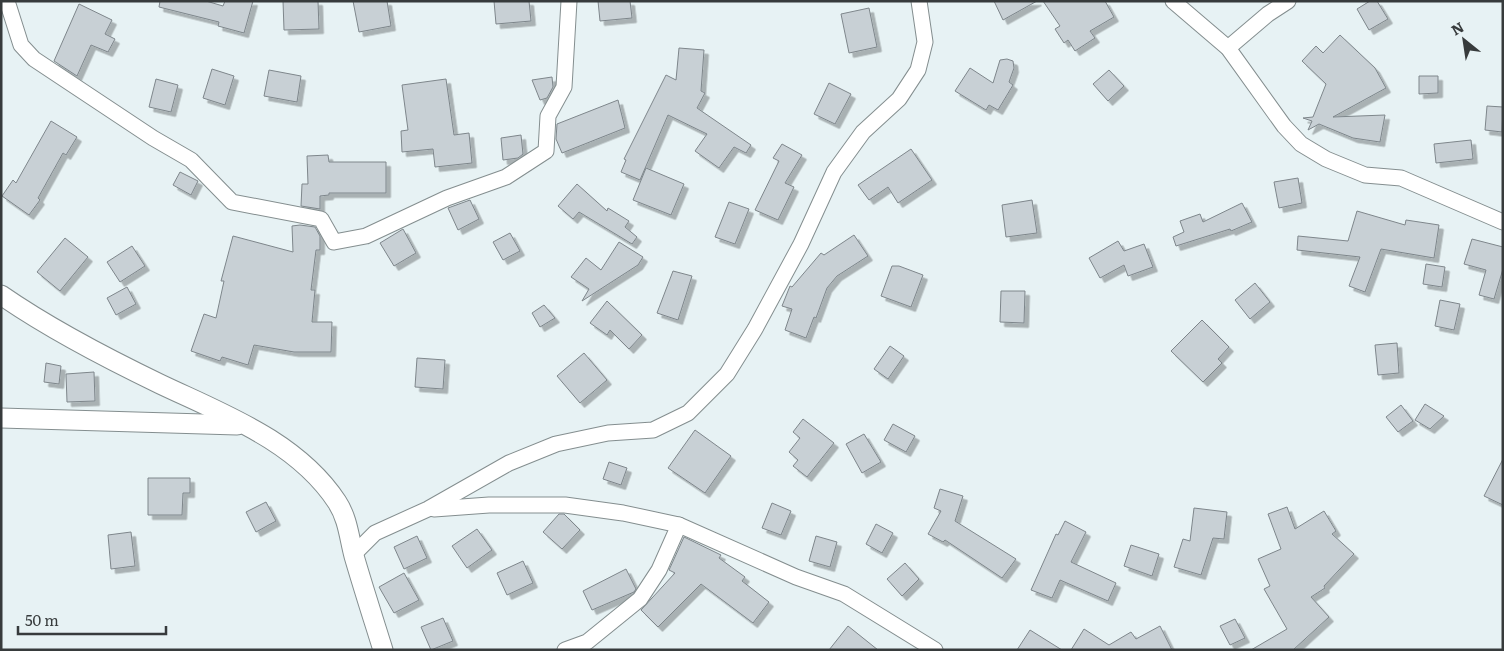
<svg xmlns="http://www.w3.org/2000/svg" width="1504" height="651" font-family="Literata,serif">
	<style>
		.building { fill: #c8d0d5; stroke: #7e868b; filter: url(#shadow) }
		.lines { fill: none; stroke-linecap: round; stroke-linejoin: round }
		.minor-casing { stroke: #848e8f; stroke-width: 17 }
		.tertiary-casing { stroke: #848e8f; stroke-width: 21 }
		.minor { stroke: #fff; stroke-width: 15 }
		.tertiary { stroke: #fff; stroke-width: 19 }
	</style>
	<defs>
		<filter id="shadow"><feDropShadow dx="4.5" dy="4.5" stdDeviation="0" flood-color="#0004"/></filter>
	</defs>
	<rect width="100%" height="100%" fill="#e7f2f4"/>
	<g class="building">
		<polygon points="160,1 206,1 223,6 225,1 253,1 244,33 218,26 219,22 159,7"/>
		<polygon points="283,1 318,1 319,29 284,30"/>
		<polygon points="353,1 387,1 391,26 359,32"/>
		<polygon points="494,1 529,1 531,21 496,24"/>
		<polygon points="598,1 630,1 632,18 600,21"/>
		<polygon points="994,1 1037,1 1003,20"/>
		<polygon points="1043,1 1105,1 1114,17 1090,31 1095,38 1075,51 1068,40 1064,43 1055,29 1060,26"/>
		<polygon points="1370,1 1377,1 1388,19 1369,30 1357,9"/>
		<polygon points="79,4 112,20 105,34 115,39 108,52 91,45 77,76 54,61"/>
		<polygon points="869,8 877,47 849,53 841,14"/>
		<polygon points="1340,35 1375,68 1386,88 1333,117 1385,115 1380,142 1353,138 1319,124 1308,130 1312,121 1303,118 1313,117 1326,84 1302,61 1316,46 1323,53"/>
		<polygon points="679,48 704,50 701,91 705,93 697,108 751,145 746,153 734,147 719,168 695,151 707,134 668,115 640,180 621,172 626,160 624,159 666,75 676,80"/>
		<polygon points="1007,59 1013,61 1014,68 1009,82 1013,85 998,110 989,105 986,110 955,91 970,68 993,83 1000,60"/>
		<polygon points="212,69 234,76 225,105 203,98"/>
		<polygon points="269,70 301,76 297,102 264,96"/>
		<polygon points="1109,70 1124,86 1108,101 1093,84"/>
		<polygon points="1419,76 1438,76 1438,93 1419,94"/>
		<polygon points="552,77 553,87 547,98 540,100 532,80"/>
		<polygon points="156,79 178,85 171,112 149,107"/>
		<polygon points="446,79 454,135 469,133 472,163 435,167 433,149 402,152 401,131 408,130 402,85"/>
		<polygon points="829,83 851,94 835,124 814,114"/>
		<polygon points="618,100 625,128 562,153 556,139 557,124"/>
		<polygon points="1487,106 1503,107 1502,132 1485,130"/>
		<polygon points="51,121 77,137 66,155 63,153 38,198 40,200 29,215 2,196 13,180 16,183"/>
		<polygon points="521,135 523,154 518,158 503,160 501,138"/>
		<polygon points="1471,140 1473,159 1436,163 1434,144"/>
		<polygon points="782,144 802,155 785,183 794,187 778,220 755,210 779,161 773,158"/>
		<polygon points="911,149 932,180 898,203 888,187 869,200 858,185"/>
		<polygon points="328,155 329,162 386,162 386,193 329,193 329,195 320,196 320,209 301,206 302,184 308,184 307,156"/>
		<polygon points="646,168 684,184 671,215 633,200"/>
		<polygon points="180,172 198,181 191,195 173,185"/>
		<polygon points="1298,178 1302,203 1279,208 1274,182"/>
		<polygon points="577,184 607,211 608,208 629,221 625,227 637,237 632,244 579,212 573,219 558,206"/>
		<polygon points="470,200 479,219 458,230 448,208"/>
		<polygon points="1032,200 1037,233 1006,237 1002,205"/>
		<polygon points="729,202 749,209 735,244 715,237"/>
		<polygon points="1242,203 1252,222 1231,231 1230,229 1176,246 1173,237 1184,232 1180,221 1200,214 1203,222"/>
		<polygon points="1357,211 1405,225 1406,220 1439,225 1434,258 1381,249 1365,292 1349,286 1360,257 1297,250 1298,236 1348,241"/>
		<polygon points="300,225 315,227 320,236 320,250 316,250 311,290 315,290 312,322 332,322 331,352 294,352 254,345 248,365 222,357 220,361 191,351 204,314 216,318 224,281 221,281 233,236 293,252 292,226"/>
		<polygon points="403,229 416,253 394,266 380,243"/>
		<polygon points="510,233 520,251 503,260 493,242"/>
		<polygon points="854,235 868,256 837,276 827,288 816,318 814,317 806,338 785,330 792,309 782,306 790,286 792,287 821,253 824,255"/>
		<polygon points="65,238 88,257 60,291 37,272"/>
		<polygon points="1472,239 1503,247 1503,269 1494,299 1479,295 1486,270 1464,264"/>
		<polygon points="1118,241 1124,251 1144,244 1153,267 1128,276 1124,265 1100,278 1089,258"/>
		<polygon points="619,242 643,257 638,265 582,301 589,289 571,277 586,258 601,270"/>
		<polygon points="132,246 145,266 120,282 107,262"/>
		<polygon points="1426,264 1445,267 1442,287 1423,284"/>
		<polygon points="892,266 899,266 923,275 911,307 881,296"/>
		<polygon points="673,271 692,276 678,320 657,313"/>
		<polygon points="1255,283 1270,302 1250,319 1235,300"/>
		<polygon points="127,287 136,304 116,315 107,298"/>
		<polygon points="1001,291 1025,291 1024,323 1000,322"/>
		<polygon points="1440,300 1460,304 1454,330 1435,326"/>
		<polygon points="607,301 642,335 629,349 610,330 607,335 590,323"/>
		<polygon points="544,305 555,318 540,327 532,313"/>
		<polygon points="1202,320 1229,347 1218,359 1222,363 1203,382 1171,351"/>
		<polygon points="1397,343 1399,373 1378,375 1375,345"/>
		<polygon points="890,346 904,356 888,379 874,369"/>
		<polygon points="584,353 607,380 580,403 557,376"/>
		<polygon points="417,358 445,360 443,389 415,387"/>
		<polygon points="46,363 61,366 59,384 44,382"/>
		<polygon points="94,372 95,401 67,402 66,374"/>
		<polygon points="1425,404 1444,416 1430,429 1415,420"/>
		<polygon points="1401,405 1413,421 1398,432 1386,417"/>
		<polygon points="803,419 834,443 807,477 793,466 798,460 789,452 800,438 793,432"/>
		<polygon points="893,424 915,436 906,452 884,440"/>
		<polygon points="695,430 731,456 705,493 668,468"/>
		<polygon points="864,434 881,462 862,473 846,444"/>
		<polygon points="1503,459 1503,505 1484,496"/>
		<polygon points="609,462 627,468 621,485 603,479"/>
		<polygon points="148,478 190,478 190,493 183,493 182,515 148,515"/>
		<polygon points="940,489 963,496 955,521 1016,559 1002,578 945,540 943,542 928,534 941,511 934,508"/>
		<polygon points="266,502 276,521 256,532 246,512"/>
		<polygon points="772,503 791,511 781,535 762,528"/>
		<polygon points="1287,507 1295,529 1324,511 1336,531 1332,534 1354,554 1324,586 1325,588 1311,597 1329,617 1293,650 1251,650 1287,629 1264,589 1270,586 1258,559 1281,549 1268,514"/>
		<polygon points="1194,508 1227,512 1224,539 1213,538 1201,575 1174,567 1183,539 1190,541"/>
		<polygon points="559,514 564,514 580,530 562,549 543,532"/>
		<polygon points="1065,521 1086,532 1071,562 1116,583 1108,601 1060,580 1052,598 1031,590 1056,534 1058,535"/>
		<polygon points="876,524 893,533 882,553 866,544"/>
		<polygon points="477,529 492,550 467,568 452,546"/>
		<polygon points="131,532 135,566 111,569 108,535"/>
		<polygon points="417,536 427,558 404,569 394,547"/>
		<polygon points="816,536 837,542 830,567 809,561"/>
		<polygon points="684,537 721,555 719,558 745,577 742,581 769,602 753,623 701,584 658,627 641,610 675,573 669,570"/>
		<polygon points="1131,545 1159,554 1152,576 1124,566"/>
		<polygon points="523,561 533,583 507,595 497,573"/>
		<polygon points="905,563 919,579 902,596 887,579"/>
		<polygon points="626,569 636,589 634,592 592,610 583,591"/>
		<polygon points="404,573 419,600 394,613 379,587"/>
		<polygon points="443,618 453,641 431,650 421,627"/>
		<polygon points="1235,619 1245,638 1230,645 1220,626"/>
		<polygon points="848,626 878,650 829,650"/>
		<polygon points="1160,626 1172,650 1071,650 1084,629 1109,645 1131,632 1136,639"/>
		<polygon points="1030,630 1062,650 1017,650"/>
	</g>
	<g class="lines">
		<defs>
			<g id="minor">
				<polyline points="7,1 21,45 34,59 153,138 191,160 232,202 321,219 334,242 366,236 447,198 506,177 546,151 548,116 564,87 569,1"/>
				<polyline points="1173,1 1228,48 1284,126 1301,144 1326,159 1365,175 1401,178 1503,222"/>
				<polyline points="1228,48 1268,14 1288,1"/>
				<polyline points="434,509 489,505 565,505 623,513 679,525 796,577 844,594 935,650"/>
				<polyline points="354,554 375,533 428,509 509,463 556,444 608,433 653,430 688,413 727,374 755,329 801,244 834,172 863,132 899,99 918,70 925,42 919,1"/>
				<polyline points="565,650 587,642 640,599 659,570 679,525"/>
			</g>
			<g id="tertiary">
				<path d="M1,295c49,34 105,63 159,89 63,30 137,57 177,118 11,17 12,35 17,54 9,31 19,62 29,94"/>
				<polyline points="1,418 237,425"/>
			</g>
		</defs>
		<use href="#minor" class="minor-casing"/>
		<use href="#tertiary" class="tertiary-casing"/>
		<use href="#minor" class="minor"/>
		<use href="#tertiary" class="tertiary"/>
	</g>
	<rect width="1504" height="651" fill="none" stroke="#373b3c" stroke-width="5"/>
	<g transform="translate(1464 40) rotate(330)" stroke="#e7f2f4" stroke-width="4" paint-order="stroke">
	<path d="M0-4L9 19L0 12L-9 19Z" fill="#373b3c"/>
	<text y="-8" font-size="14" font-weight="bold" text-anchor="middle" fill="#373b3c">N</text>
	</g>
	<path d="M18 626v8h148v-8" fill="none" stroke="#373b3c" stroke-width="2.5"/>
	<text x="25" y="626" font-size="15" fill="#373b3c" stroke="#e7f2f4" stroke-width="4" paint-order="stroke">50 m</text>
</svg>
